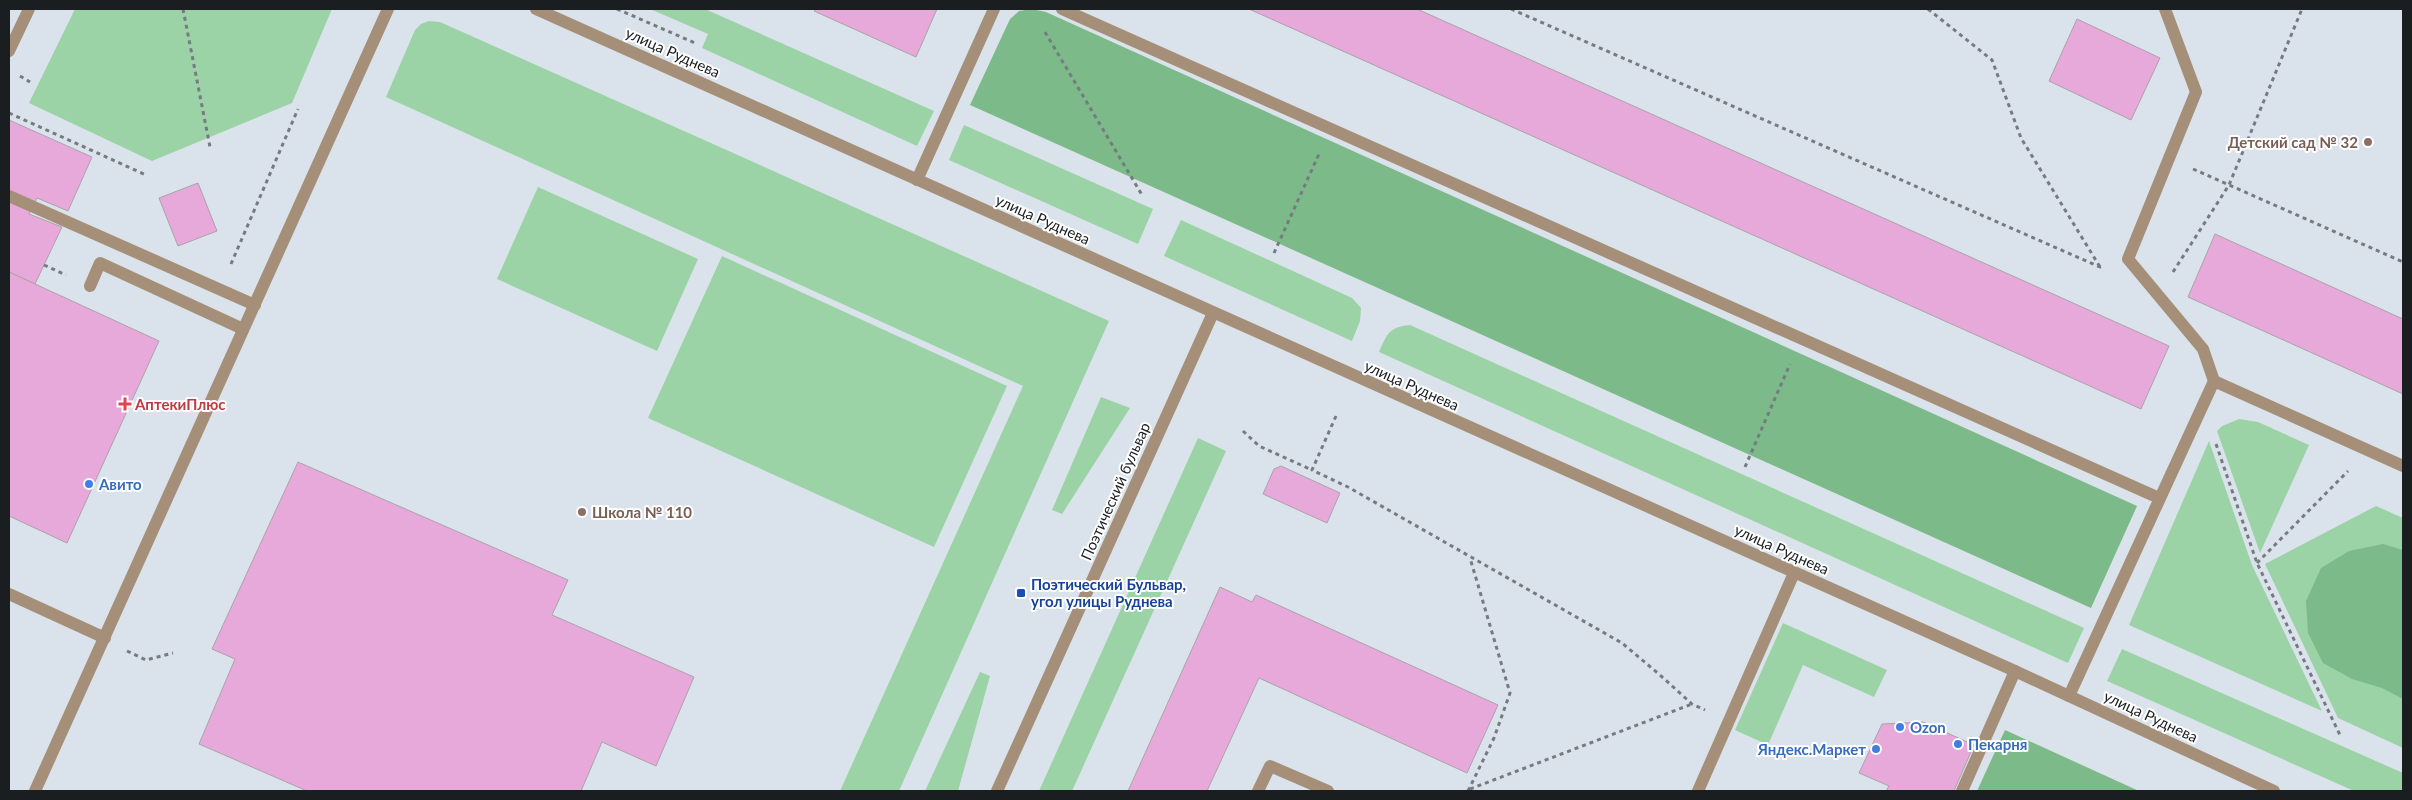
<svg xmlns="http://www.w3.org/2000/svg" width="2412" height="800" font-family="Lato,sans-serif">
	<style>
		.green { fill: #9bd3a6 }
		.forest { fill: #7cba89 }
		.building { fill: #e6a9da; stroke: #aca2a9 }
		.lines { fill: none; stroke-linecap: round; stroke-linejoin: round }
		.path { stroke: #767b81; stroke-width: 3; stroke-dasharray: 4 4; stroke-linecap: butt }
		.service { stroke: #a68f79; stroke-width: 12 }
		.minor { stroke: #a68f79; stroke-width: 12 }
		.education-dot { fill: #8d6e63; stroke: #fff; stroke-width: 2 }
		.health-dot { fill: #e0444e; stroke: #fff; stroke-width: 2 }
		.shop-dot { fill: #3f7fe0; stroke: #fff; stroke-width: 2 }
		.transit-dot { fill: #1a4fb4; stroke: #fff; stroke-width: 2 }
		.labels { text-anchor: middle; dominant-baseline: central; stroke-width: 4; stroke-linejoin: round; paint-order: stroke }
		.street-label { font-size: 15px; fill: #1b1e21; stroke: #fff }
		.education-label { font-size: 15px; font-weight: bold; fill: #785e54; stroke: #fff; text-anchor: end }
		.health-label { font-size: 15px; font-weight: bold; fill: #be3a42; stroke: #fff; text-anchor: start }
		.shop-label { font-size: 15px; font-weight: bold; fill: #366cbe; stroke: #fff; text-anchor: start }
		.transit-label { font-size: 15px; font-weight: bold; fill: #164399; stroke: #fff; text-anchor: start }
	</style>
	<rect width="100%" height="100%" fill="#dae3eb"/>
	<g class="green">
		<polygon points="75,9 332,9 292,103 152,161 29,103"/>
		<polygon points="650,9 705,9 934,111 917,146 702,48 708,34"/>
		<polygon points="429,21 440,22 1109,321 899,791 840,791 1023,386 386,97 415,30 421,24"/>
		<polygon points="964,125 1153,209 1138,244 949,160"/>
		<polygon points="538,187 698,259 657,351 497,279"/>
		<polygon points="1181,220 1352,298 1361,308 1360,321 1352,341 1164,256"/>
		<polygon points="722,256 1007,386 934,547 648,418"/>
		<path d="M1410,325l674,303 -16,35 -689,-311c8,-18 10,-25 31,-27z"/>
		<polygon points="1101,397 1130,408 1062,514 1052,510"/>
		<polygon points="2239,419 2258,422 2309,445 2260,553 2217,431 2222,426"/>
		<polygon points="1198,438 1226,451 1072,791 1039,791"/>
		<polygon points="2209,441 2252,565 2322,711 2129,625"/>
		<polygon points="2376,506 2403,518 2403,748 2338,718 2265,564"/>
		<polygon points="1783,623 1887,670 1874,697 1803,665 1768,745 1735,730"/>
		<polygon points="2122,649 2403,773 2403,791 2354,791 2107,681"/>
		<polygon points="980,672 990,676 958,791 925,791"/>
	</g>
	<g class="forest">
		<polygon points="1032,9 1046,12 2137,506 2091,608 970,105 1010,19 1019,11"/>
		<polygon points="2383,544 2403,550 2403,699 2382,688 2352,679 2323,663 2308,633 2306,601 2321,568 2349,551"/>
		<polygon points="2005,730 2139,791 1977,791"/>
	</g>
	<g class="building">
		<polygon points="816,9 937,9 916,57 814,11"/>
		<polygon points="1249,9 1417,9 2169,346 2141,409"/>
		<polygon points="2077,19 2160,58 2131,120 2049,81"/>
		<polygon points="9,120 92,157 68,211 37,198 29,214 62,227 35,284 9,272"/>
		<polygon points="198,183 217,231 178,246 159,198"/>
		<polygon points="2215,234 2403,319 2403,394 2188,297"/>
		<polygon points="9,272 159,341 67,543 9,516"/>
		<polygon points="298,462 568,580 552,615 694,677 656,766 602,742 581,791 307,791 199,744 235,659 212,649"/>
		<polygon points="1281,466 1340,493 1327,523 1263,494 1274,469"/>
		<polygon points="1220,587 1252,602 1256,595 1498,705 1467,773 1259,678 1207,791 1128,791"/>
		<polygon points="1923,722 1974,745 1954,791 1886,791 1889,786 1859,773 1882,724"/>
	</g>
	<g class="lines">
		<g class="path">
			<polyline points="183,9 210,147"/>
			<polyline points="617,9 695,43"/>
			<polyline points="1511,9 2100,267 2103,266"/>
			<polyline points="1928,9 1992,60 2021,138 2100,267"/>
			<polyline points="1045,32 1142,195"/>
			<polyline points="20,76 30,82"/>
			<polyline points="9,113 146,175"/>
			<polyline points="2193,169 2403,262"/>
			<polyline points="1274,253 1319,154"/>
			<polyline points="231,264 298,109"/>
			<polyline points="44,265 66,275"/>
			<polyline points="2173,272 2229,185 2302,9"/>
			<polyline points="1336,416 1312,470 1348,487 1622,643 1660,675 1692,704 1705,710"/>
			<polyline points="1243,431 1259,446 1312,470"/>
			<polyline points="2216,444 2257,563 2340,735"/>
			<polyline points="1745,467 1790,364"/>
			<polyline points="2257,563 2348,471"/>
			<polyline points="127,651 146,660 173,653"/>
			<polyline points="1470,789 1692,704"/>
			<polyline points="1468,791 1494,738 1510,693 1470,558"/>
		</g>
		<g class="service">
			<polyline points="1062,9 2159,498"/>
			<polyline points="2165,9 2196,92 2128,259 2203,349 2214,381"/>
			<polyline points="9,51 29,9"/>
			<polyline points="917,180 994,9"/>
			<polyline points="9,196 255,305"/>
			<polyline points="90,286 100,263 243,329"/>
			<polyline points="9,594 105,638"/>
			<polyline points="2069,696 2214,381 2403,466"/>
			<polyline points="35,791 388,9"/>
			<polyline points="1258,791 1270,766 1328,791"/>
			<polyline points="1698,791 1794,573"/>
			<polyline points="1962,791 2015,671"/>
		</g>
		<g class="minor">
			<polyline points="536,9 2015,671 2274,791"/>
			<polyline points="997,791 1213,313"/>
		</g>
	</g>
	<g class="education-dot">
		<circle cx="2368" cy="142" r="5"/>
		<circle cx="582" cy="512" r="5"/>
	</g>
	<path class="health-dot" d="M122.5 396.5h5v5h5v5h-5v5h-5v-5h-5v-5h5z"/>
	<g class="shop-dot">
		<circle cx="89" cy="484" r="5"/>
		<circle cx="1900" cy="727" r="5"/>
		<circle cx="1958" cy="744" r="5"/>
		<circle cx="1876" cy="749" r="5"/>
	</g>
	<rect class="transit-dot" x="1016" y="588" width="10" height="10" rx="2.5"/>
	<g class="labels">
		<g class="street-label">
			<text transform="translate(673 52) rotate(24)">улица Руднева</text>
			<text transform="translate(1043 219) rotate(24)">улица Руднева</text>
			<text transform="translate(1412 385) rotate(24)">улица Руднева</text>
			<text transform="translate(1115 491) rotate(-66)">Поэтический бульвар</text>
			<text transform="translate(1782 549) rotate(24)">улица Руднева</text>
			<text transform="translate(2151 716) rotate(25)">улица Руднева</text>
		</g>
		<g class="education-label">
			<text x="2358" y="142">Детский сад № 32</text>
			<text x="592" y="512" text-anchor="start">Школа № 110</text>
		</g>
		<g class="health-label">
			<text x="135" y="404">АптекиПлюс</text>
		</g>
		<g class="shop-label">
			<text x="99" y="484">Авито</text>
			<text x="1910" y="727">Ozon</text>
			<text x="1968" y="744">Пекарня</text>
			<text x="1866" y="749" text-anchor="end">Яндекс.Маркет</text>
		</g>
		<g class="transit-label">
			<text x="1031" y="584">Поэтический Бульвар,<tspan x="1031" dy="17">угол улицы Руднева</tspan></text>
		</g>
	</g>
	<rect width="2412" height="800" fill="none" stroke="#1b1e21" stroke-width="20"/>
</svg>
